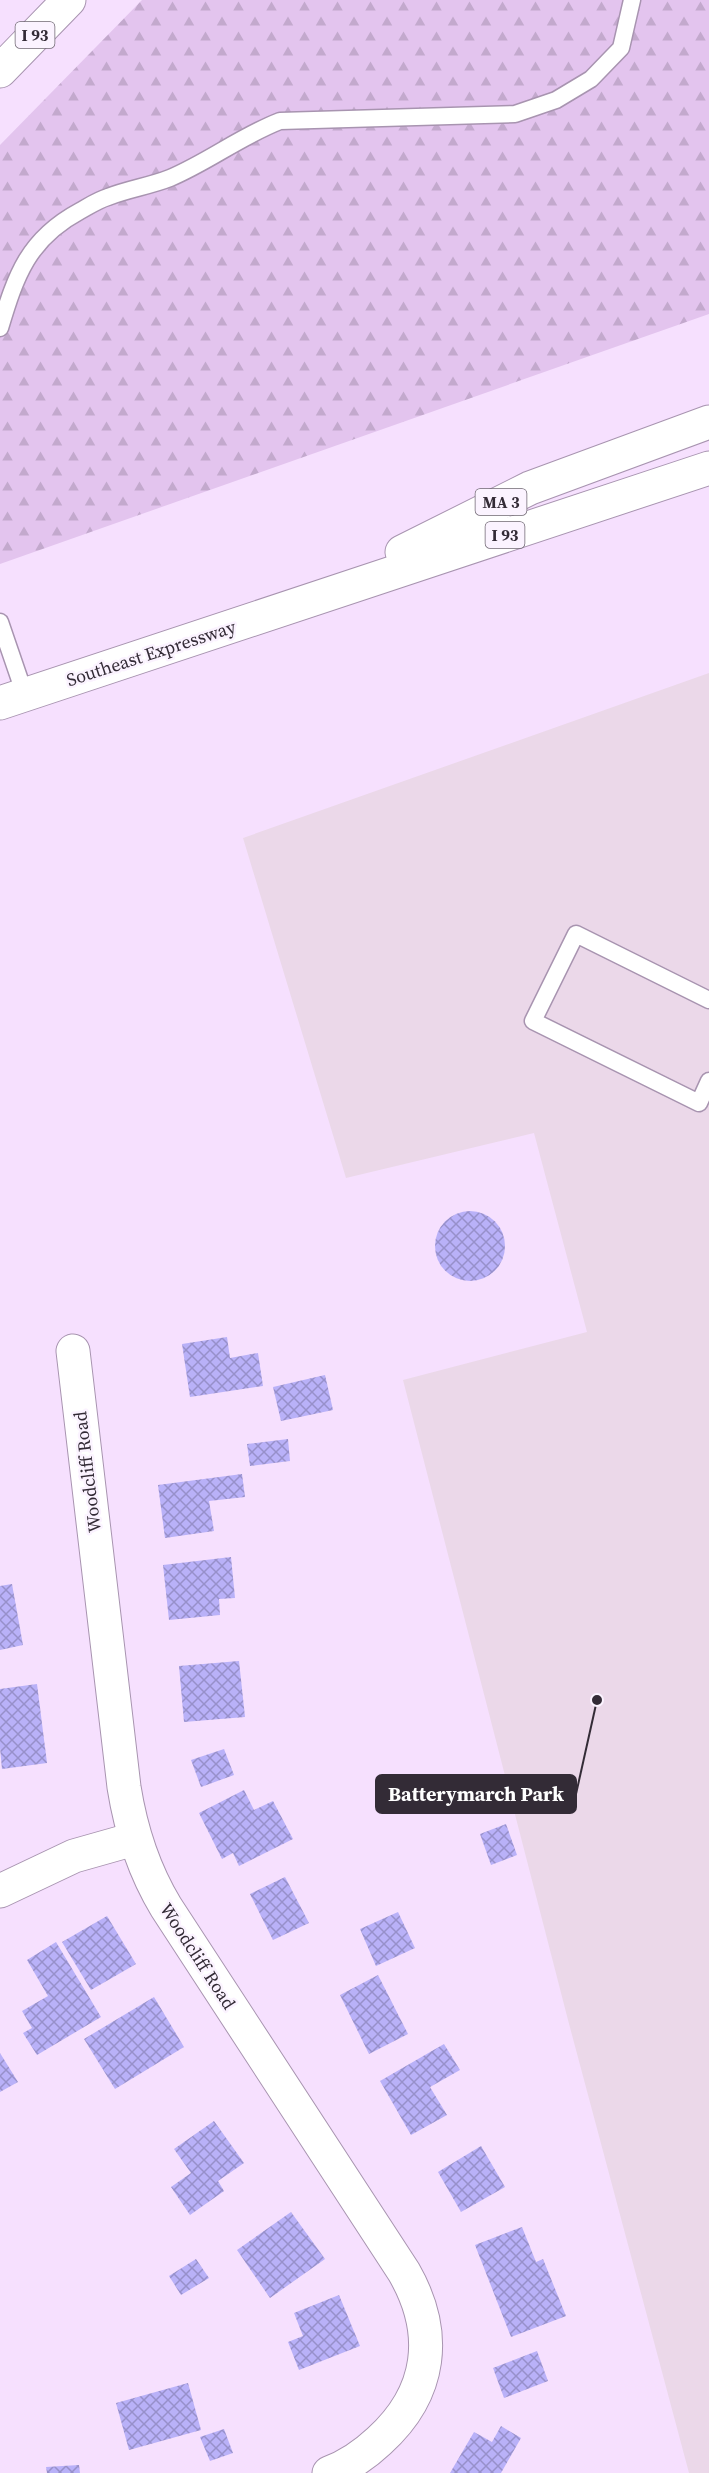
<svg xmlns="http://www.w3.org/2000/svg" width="709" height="2473" font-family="'Source Serif 4',serif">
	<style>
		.commercial { fill: #ebd8e9 }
		.forest { fill: url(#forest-firs) }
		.building { fill: url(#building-cross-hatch) }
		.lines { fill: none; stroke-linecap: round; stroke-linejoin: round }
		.service-casing { stroke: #a894b0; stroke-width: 19 }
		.minor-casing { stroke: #a894b0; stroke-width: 35 }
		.motorway-casing { stroke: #a894b0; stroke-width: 35 }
		.service { stroke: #fff; stroke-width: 16 }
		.minor { stroke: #fff; stroke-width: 33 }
		.motorway { stroke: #fff; stroke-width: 33 }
		.labels { text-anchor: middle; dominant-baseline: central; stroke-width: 5; stroke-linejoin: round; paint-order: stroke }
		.shield { fill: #fbf3ff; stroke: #6f6772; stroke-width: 1.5 }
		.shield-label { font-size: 16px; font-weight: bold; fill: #332b36 }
		.street-label { font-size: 18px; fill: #332b36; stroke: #fbf3ff }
		.leader { fill: none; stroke: #332b36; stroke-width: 2 }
		.callout-dot { fill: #332b36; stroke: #fbf3ff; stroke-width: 2 }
		.callout { fill: #332b36; stroke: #332b36; stroke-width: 2 }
		.callout-label { font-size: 20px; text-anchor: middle; font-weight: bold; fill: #fff }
	</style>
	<defs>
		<pattern id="forest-firs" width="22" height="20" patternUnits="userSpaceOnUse" patternTransform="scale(1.5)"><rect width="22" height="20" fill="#e3c4ee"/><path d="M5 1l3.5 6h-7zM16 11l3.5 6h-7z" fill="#c3a9cd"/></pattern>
		<pattern id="building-cross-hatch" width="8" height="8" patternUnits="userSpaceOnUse" patternTransform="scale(1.5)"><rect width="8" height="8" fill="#b9b1f8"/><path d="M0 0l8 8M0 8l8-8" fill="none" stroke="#9790ca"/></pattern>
	</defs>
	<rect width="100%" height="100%" fill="#f6e0fe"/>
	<polygon class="commercial" points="709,673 709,2473 689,2473 568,2020 403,1380 587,1332 534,1133 346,1178 243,838"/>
	<polygon class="forest" points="142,0 709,0 709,314 0,564 0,145"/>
	<g class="building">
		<circle cx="470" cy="1246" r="35"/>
		<polygon points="227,1337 230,1358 258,1353 263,1386 190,1397 182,1344"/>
		<polygon points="325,1375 333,1410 281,1421 273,1387"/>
		<polygon points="288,1439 290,1461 250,1466 247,1444"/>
		<polygon points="242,1474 245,1497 209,1501 214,1531 165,1538 158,1485"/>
		<polygon points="231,1557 235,1598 219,1599 220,1615 169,1620 163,1565"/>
		<polygon points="12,1584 23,1645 0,1650 0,1586"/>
		<polygon points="239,1661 245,1717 184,1722 179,1666"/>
		<polygon points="37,1684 47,1763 2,1769 0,1748 0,1689"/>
		<polygon points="224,1749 234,1775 201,1787 191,1760"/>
		<polygon points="244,1790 254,1810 273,1801 293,1839 239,1866 233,1853 222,1859 199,1813"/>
		<polygon points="506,1824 517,1855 491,1865 480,1834"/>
		<polygon points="285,1877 309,1923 273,1940 250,1894"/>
		<polygon points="398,1912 415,1948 376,1966 360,1929"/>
		<polygon points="107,1916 136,1964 91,1990 62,1942"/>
		<polygon points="56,1942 101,2017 37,2055 23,2033 32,2028 22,2011 48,1996 27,1960"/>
		<polygon points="378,1975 408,2034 369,2054 340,1995"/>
		<polygon points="154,1997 184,2047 115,2089 84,2039"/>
		<polygon points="444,2044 460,2070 430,2087 447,2115 411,2135 380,2081"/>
		<polygon points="0,2053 18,2082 0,2092"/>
		<polygon points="214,2121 244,2163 218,2181 224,2191 190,2215 171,2187 191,2173 174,2149"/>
		<polygon points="481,2146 505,2187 461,2212 438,2172"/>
		<polygon points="291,2212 325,2259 270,2298 237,2250"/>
		<polygon points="522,2227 536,2262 543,2259 566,2316 511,2337 475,2245"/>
		<polygon points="196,2259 209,2278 181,2295 169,2276"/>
		<polygon points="339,2295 360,2346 299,2370 288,2342 303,2336 294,2313"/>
		<polygon points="537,2351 548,2381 504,2398 493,2368"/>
		<polygon points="188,2383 201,2430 129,2450 116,2403"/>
		<polygon points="501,2426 521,2438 501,2473 450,2473 474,2432 492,2442"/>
		<polygon points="224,2429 233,2453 210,2461 200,2437"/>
		<polygon points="79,2465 80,2473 47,2473 46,2467"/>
	</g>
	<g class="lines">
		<defs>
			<g id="service">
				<path d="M0,328c16,-53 28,-89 80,-117 9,-5 18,-11 28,-14 20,-8 42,-11 62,-19 38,-16 71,-42 110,-57l235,-7 41,-14 35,-21 30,-31 11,-48"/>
				<polyline points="0,622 25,695 19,695"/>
				<polyline points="709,1000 576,934 533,1021 699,1103 709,1081"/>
			</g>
			<g id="minor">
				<path d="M73,1351l51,436c7,44 19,82 42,120l238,365c35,61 28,121 -25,169 -15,14 -31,25 -50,32"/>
				<polyline points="0,1891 74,1856 134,1839"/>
			</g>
			<g id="motorway">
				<polyline points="0,71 69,0"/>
				<polyline points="402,552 530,488 709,422"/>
				<polyline points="0,703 709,468"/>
			</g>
		</defs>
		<use href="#service" class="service-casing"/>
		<use href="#minor" class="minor-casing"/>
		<use href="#motorway" class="motorway-casing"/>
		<use href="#service" class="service"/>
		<use href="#minor" class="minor"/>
		<use href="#motorway" class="motorway"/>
	</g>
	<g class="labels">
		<g class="shield">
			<rect x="15.5" y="22" width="39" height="26" rx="4.5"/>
			<rect x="475.5" y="489" width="51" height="26" rx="4.5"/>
			<rect x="485.5" y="522" width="39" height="26" rx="4.5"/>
		</g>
		<g class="shield-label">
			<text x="35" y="35">I 93</text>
			<text x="501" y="502">MA 3</text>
			<text x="505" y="535">I 93</text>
		</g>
		<g class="street-label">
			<text transform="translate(151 653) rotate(-18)">Southeast Expressway</text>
			<text transform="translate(87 1472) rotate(-97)">Woodcliff Road</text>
			<text transform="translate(198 1956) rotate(57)">Woodcliff Road</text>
		</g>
	</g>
	<path class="leader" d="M597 1700L576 1794"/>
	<circle class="callout-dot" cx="597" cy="1700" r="6"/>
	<rect class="callout" x="376" y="1775" width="200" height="38" rx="6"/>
	<g class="callout-label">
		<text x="476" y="1801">Batterymarch Park</text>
	</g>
</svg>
